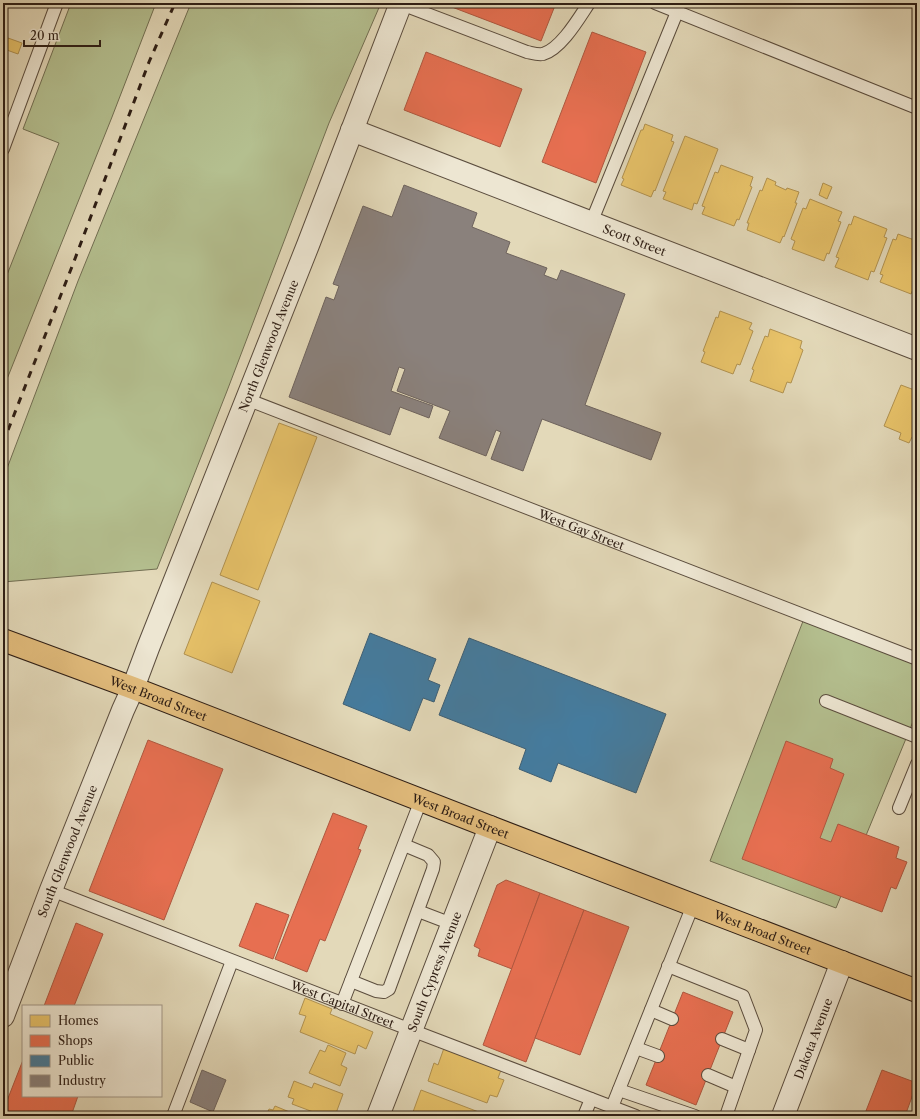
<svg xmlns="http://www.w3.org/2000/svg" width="920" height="1119" font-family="'Libre Caslon Text',serif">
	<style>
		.green { fill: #b4bf8f; stroke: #716e52 }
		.homes { fill: #e9c46a; stroke: #b19250 }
		.shops { fill: #e76f51; stroke: #b0573f }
		.public { fill: #457b9d; stroke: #3e5f74 }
		.industry { fill: #8a817c; stroke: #6e635d }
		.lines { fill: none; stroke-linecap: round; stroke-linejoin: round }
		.service-casing { stroke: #5b4d3e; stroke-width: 14 }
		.minor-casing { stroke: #5b4d3e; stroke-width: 24 }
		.tertiary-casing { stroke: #5b4d3e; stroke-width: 24 }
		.primary-casing { stroke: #2e1e15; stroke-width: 24 }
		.service { stroke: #ede6d2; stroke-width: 12 }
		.minor { stroke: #ede6d2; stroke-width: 22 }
		.tertiary { stroke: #ede6d2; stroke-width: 22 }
		.primary { stroke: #e2bc7c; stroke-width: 22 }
		.rail { stroke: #2e1e15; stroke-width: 3; stroke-dasharray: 7 7; stroke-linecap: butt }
		.labels { text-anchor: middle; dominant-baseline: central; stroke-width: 4; stroke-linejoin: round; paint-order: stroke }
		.street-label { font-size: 12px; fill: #2e1e15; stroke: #ede6d2 }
	</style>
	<rect width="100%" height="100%" fill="#e3d9b9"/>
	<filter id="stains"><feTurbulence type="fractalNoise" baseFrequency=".005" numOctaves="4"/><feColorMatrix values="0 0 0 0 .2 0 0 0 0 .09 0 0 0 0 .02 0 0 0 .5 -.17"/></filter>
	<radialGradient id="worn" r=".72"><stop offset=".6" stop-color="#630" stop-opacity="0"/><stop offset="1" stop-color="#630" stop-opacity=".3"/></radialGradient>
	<g class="green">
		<polygon points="71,3 156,3 112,117 3,389 3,285 59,143 23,129"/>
		<polygon points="191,3 381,3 329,123 227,391 157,569 3,582 3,479 78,281"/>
		<polygon points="805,616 917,659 917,712 836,908 710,861"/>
	</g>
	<g class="homes">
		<polygon points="8,38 22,43 18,54 4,49"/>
		<polygon points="645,124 673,135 671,141 674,142 655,191 654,190 651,197 621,185 624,179 622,178 641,130 643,130"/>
		<polygon points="685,136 718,149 697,204 694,203 692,210 663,199 666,192 663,191"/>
		<polygon points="721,165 753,177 750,186 752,187 739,220 737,219 734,226 702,214 705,207 702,206 715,172 718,173"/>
		<polygon points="767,178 776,182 775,185 786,190 787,188 799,192 795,203 797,203 784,237 783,236 780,243 747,230 749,223 747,223 760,190 762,191"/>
		<polygon points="823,183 832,187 827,199 819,195"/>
		<polygon points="810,199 842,212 838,221 841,222 829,254 827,253 824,261 792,249 795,241 791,239 803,208 806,209"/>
		<polygon points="854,216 887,229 884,237 887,238 874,272 871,271 868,280 835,267 839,258 836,257 849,224 851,225"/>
		<polygon points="898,234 917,241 917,288 914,287 911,294 880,282 883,275 880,274 893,239 896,240"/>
		<polygon points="720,311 752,323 749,329 753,331 740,365 737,364 733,374 701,362 705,352 703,351 716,317 718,318"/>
		<polygon points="770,329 802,341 800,348 803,350 791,383 787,382 783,393 750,381 754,370 752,369 765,336 768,337"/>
		<polygon points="901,385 917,391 917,436 916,438 912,437 909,443 899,439 901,433 884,426"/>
		<polygon points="279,423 317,437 258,590 220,575"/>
		<polygon points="212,582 260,601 232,673 184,654"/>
		<polygon points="305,998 332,1009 330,1014 373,1032 366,1049 358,1045 355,1054 300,1032 306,1016 299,1014"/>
		<polygon points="328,1045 346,1053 341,1065 347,1068 340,1086 309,1073 320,1050 325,1052"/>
		<polygon points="444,1048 501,1070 498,1078 504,1080 497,1097 490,1095 487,1103 428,1081 434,1063 438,1065"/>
		<polygon points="294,1081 312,1088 314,1083 343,1094 335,1116 329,1114 329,1116 324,1116 292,1104 294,1099 288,1097"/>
		<polygon points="421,1090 484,1114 483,1116 424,1116 413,1112"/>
		<polygon points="275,1106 292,1113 291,1115 293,1116 266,1116 269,1109 273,1110"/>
	</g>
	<g class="shops">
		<polygon points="445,3 556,3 541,41 444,4"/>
		<polygon points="592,32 646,52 596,183 542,162"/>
		<polygon points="426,52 522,89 500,147 404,110"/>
		<polygon points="148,740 223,769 164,920 89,891"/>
		<polygon points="786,741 833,759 830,768 844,774 820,838 831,842 838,824 899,847 896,858 907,862 896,889 891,887 882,912 742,859"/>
		<polygon points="333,813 367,826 358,849 361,850 325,941 320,939 307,972 275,959"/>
		<polygon points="506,880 540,893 512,969 478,956 480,949 474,946 497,885"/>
		<polygon points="540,893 584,910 526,1062 483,1045"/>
		<polygon points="256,903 289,915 273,959 239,946"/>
		<polygon points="584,910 629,927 580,1055 535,1038"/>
		<polygon points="76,923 103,934 74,1006 44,1006"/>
		<polygon points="683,992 733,1012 696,1105 646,1085"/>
		<polygon points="23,1060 23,1096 78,1096 71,1116 3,1116 3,1111"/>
		<polygon points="882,1070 917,1083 905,1116 864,1116"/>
	</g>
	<g class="public">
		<polygon points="370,633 436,659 428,680 440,685 434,702 423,698 410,731 343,704"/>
		<polygon points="469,638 666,714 636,793 558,763 551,782 519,769 526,749 439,715"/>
	</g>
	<g class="industry">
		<polygon points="404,185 477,213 472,227 510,242 506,253 547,268 544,275 557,280 561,270 625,294 585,405 661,433 651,460 542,419 523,471 491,459 501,432 496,430 486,456 439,438 450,411 397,391 405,369 399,367 391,391 433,406 429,418 400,407 390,435 289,397 326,297 334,300 339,286 333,284 363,206 392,217"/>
		<polygon points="202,1070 226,1080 213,1112 190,1102"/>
	</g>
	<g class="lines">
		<defs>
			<g id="service">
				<polyline points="655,3 917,108"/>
				<path d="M401,4l126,48c5,1 11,3 16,2 18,-5 36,-36 46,-51"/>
				<polyline points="3,149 57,3"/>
				<polyline points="591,223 677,12"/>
				<path id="s1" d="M246,399l671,260"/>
				<polyline points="826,701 917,737"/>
				<polyline points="899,808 917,764"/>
				<path id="s2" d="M51,890l360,140 225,86"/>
				<polyline points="418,911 452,924"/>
				<polyline points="668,966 743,996 756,1030 726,1116"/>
				<polyline points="351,981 376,991 384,992 389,989 433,869 434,862 428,855 404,845"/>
				<polyline points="342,1004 421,800"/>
				<polyline points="651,1010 672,1019"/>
				<polyline points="722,1039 749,1050"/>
				<polyline points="636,1048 658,1056"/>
				<polyline points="708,1075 736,1087"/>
				<polyline points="619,1090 695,1116"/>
				<polyline points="612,1107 693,905"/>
				<polyline points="173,1116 232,961"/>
				<polyline points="584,1116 591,1099"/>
			</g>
			<g id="minor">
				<path id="s3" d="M352,130l565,219"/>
				<path id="s4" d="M133,688l15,-40 160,-403 93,-242"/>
				<path id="s5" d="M378,1116l112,-289"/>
				<path id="s6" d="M783,1116l59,-154"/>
			</g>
			<g id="tertiary">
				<path id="s7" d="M3,1016l48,-126 72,-180 10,-22"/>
			</g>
			<g id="primary">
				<path id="s8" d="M3,640l130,48 357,139 427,164"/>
			</g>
		</defs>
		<use href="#service" class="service-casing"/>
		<use href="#minor" class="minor-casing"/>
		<use href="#tertiary" class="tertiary-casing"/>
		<use href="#primary" class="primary-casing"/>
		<use href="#service" class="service"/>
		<use href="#minor" class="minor"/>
		<use href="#tertiary" class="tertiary"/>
		<use href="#primary" class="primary"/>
		<polyline class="rail" points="3,443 73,264 149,62 175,3"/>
	</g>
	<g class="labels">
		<g class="street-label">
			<text stroke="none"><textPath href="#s3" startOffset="303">Scott Street</textPath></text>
			<text stroke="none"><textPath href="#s4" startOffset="368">North Glenwood Avenue</textPath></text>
			<text stroke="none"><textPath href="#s1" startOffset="360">West Gay Street</textPath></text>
			<text stroke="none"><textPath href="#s8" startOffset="166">West Broad Street</textPath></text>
			<text stroke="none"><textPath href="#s8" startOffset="490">West Broad Street</textPath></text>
			<text stroke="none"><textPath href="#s7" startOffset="177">South Glenwood Avenue</textPath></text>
			<text stroke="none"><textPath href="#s8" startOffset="814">West Broad Street</textPath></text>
			<text stroke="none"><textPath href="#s5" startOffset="155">South Cypress Avenue</textPath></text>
			<text stroke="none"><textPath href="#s2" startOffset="313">West Capital Street</textPath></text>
			<text stroke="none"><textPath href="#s6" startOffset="83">Dakota Avenue</textPath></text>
		</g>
	</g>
	<rect width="920" height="1119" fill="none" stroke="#e3d9b9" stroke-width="16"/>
	<rect x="4" y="4" width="912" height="1111" fill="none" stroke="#2e1e15" stroke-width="2"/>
	<rect x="8" y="8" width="904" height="1103" fill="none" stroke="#2e1e15"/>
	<rect x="22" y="1005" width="140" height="92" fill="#ede6d2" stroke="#a19686"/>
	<rect x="30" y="1015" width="20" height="12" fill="#e9c46a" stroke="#a19686"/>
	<text x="58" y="1025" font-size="12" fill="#2e1e15">Homes</text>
	<rect x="30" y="1035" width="20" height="12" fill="#e76f51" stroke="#a19686"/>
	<text x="58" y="1045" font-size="12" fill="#2e1e15">Shops</text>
	<rect x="30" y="1055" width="20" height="12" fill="#457b9d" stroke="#a19686"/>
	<text x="58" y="1065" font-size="12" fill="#2e1e15">Public</text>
	<rect x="30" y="1075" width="20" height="12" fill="#8a817c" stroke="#a19686"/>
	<text x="58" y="1085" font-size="12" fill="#2e1e15">Industry</text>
	<path d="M24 40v6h76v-6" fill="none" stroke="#2e1e15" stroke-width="2"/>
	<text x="30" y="40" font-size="12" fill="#2e1e15" stroke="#ede6d2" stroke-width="3" paint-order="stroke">20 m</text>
	<rect width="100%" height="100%" filter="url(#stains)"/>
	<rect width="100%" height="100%" fill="url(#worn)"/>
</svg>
